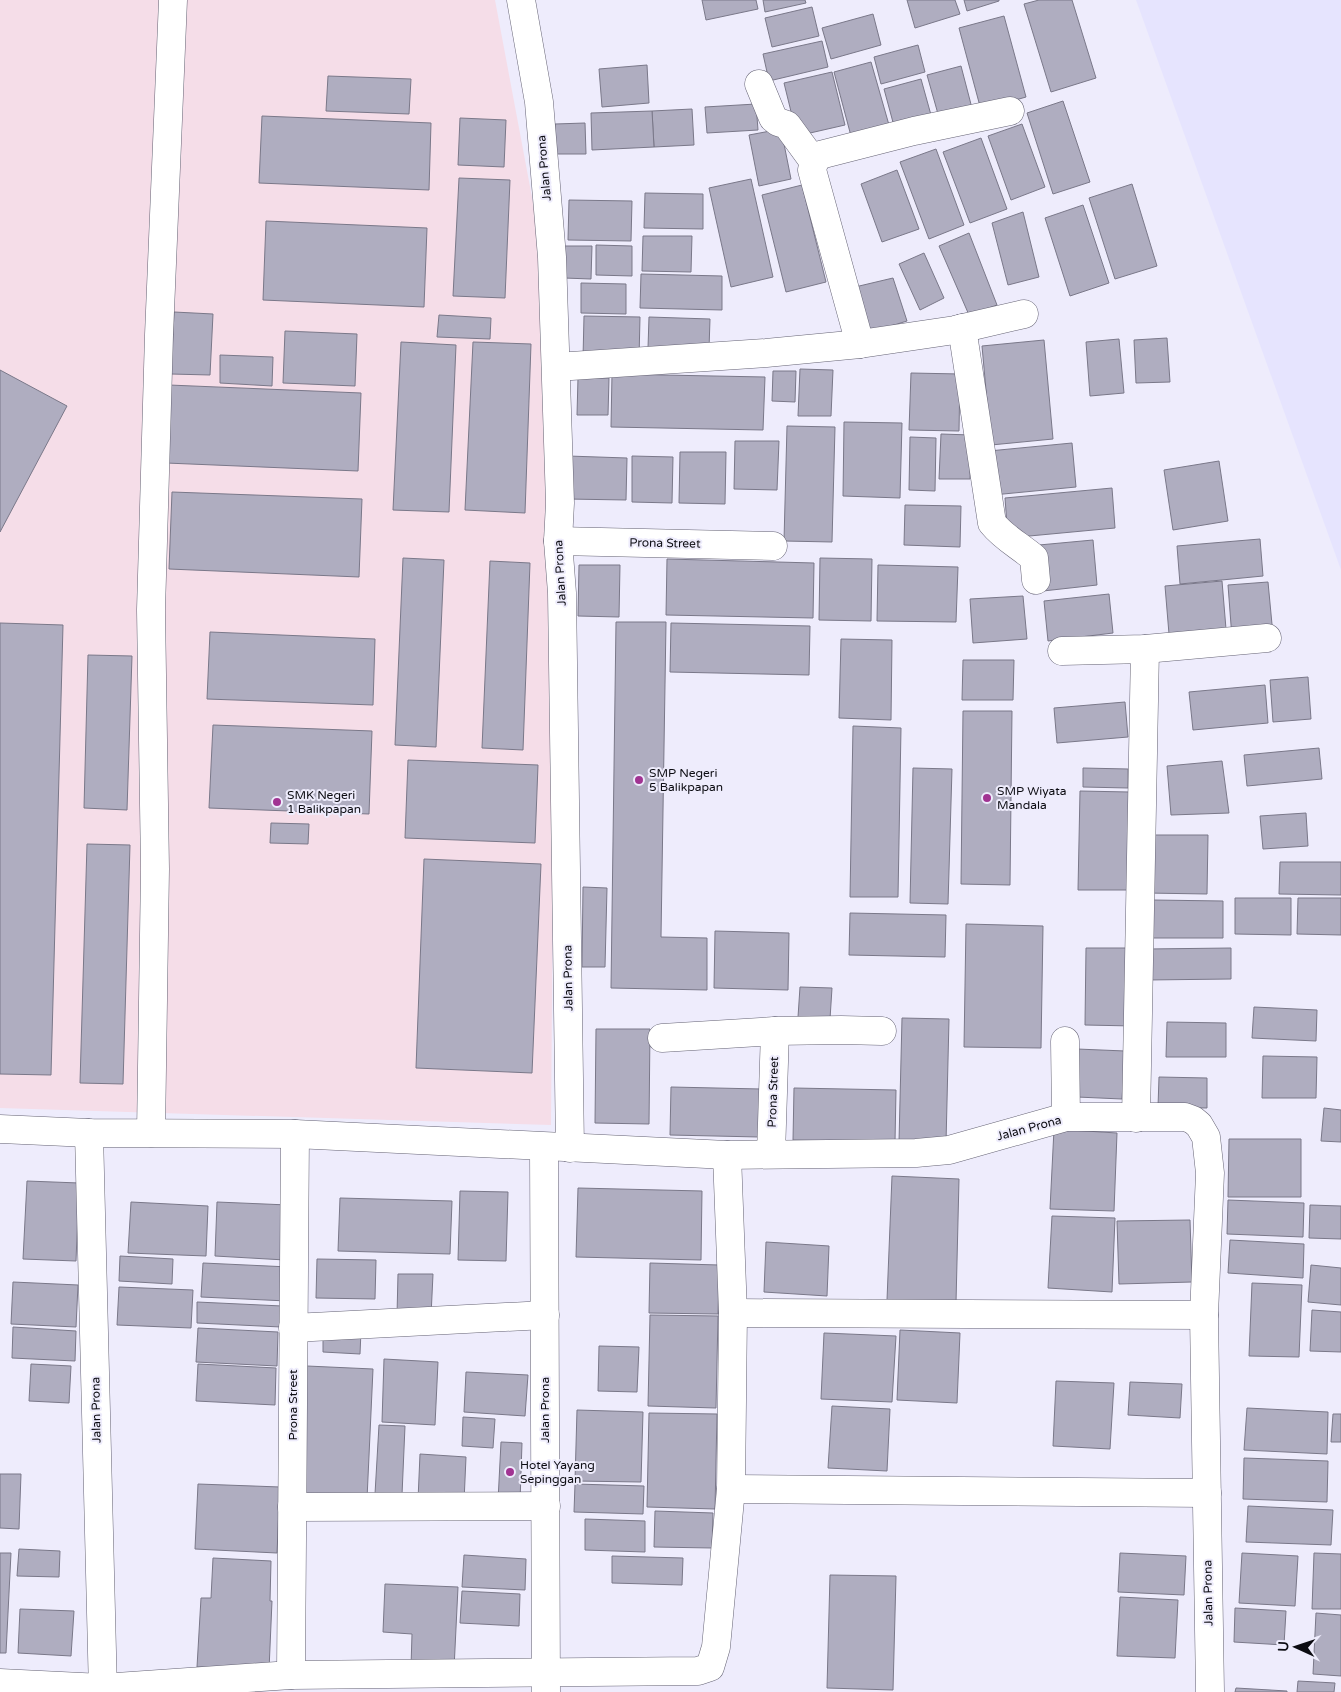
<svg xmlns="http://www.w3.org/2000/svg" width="1341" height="1692" font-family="'Varela Round',sans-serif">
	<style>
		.built { fill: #e6e4fe }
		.education { fill: #f5dde8 }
		.building { fill: #afadc0; stroke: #7a7889 }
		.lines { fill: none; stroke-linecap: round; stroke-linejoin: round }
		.minor-casing { stroke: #656374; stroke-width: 29 }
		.minor { stroke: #fff; stroke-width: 28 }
		.poi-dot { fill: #a13392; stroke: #eeecfc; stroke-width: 2 }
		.labels { text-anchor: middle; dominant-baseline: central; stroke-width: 4; stroke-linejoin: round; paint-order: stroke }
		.street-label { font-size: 12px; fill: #0c0c12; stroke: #eeecfc }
		.poi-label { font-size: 12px; fill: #0c0c12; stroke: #eeecfc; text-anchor: start }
	</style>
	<rect width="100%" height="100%" fill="#eeecfc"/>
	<polygon class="built" points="1136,0 1341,0 1341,570"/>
	<polygon class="education" points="0,0 495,0 543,256 556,495 551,1125 0,1108"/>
	<g class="building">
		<polygon points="702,0 756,0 758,9 706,20"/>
		<polygon points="763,0 805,0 806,3 765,12"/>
		<polygon points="907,0 955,0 960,14 915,28"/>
		<polygon points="964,0 999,0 999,1 967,11"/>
		<polygon points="1039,0 1072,0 1096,78 1051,92 1024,4"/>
		<polygon points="812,7 819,36 772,47 765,18"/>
		<polygon points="873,14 881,45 831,59 822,28"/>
		<polygon points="1004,16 1026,97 981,110 959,28"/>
		<polygon points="822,41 828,67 769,81 763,54"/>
		<polygon points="918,45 925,72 881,84 874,57"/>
		<polygon points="871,62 889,125 851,136 834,72"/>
		<polygon points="647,65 649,103 602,107 599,69"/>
		<polygon points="961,66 973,112 940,121 927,75"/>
		<polygon points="832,72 845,125 797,136 784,83"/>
		<polygon points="328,76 411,79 409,114 326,111"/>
		<polygon points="921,79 931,115 894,126 884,89"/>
		<polygon points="1063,101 1090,182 1053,194 1027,113"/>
		<polygon points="756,104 758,130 707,133 705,107"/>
		<polygon points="692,109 694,145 654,147 652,111"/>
		<polygon points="652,111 654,147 592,150 591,113"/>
		<polygon points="262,116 431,123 429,190 259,183"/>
		<polygon points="460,118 506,120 504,167 458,165"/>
		<polygon points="585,123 586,154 556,154 555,124"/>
		<polygon points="1022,124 1045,187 1011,200 988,136"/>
		<polygon points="781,129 791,179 759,186 749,135"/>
		<polygon points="981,138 1007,209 970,223 943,152"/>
		<polygon points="936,149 964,225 929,239 900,162"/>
		<polygon points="897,170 919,229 882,242 861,184"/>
		<polygon points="459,178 510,180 505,298 453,296"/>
		<polygon points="751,179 773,277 731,287 709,188"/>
		<polygon points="1132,184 1157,266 1115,279 1089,198"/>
		<polygon points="802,185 826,282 786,292 762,195"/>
		<polygon points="645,193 703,194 703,229 644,228"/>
		<polygon points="569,200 632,201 631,241 568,240"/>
		<polygon points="1083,205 1109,283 1070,296 1045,218"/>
		<polygon points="1023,212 1039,277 1008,285 992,223"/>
		<polygon points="266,221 427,228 424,307 263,300"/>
		<polygon points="969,233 997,305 969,315 939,246"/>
		<polygon points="643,236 692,236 691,272 642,271"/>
		<polygon points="596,245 632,246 632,276 596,275"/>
		<polygon points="565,246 592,246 591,279 564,278"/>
		<polygon points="924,253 944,298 920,310 899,264"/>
		<polygon points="641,274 722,276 722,310 640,308"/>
		<polygon points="893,278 907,321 868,333 855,287"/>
		<polygon points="581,283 626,284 626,314 581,313"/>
		<polygon points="174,312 213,314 210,375 171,374"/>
		<polygon points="439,315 491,318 490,339 437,337"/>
		<polygon points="584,316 640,317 639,359 583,358"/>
		<polygon points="649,317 710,319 709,349 648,348"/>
		<polygon points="285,331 357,334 355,386 283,383"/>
		<polygon points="1167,338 1170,382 1136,383 1134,340"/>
		<polygon points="1119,339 1124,393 1090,396 1086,342"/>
		<polygon points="1044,340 1053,439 991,445 982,346"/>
		<polygon points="401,342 456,345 449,512 393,510"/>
		<polygon points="473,342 531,344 525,513 465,510"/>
		<polygon points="220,355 273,357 272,386 220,383"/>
		<polygon points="800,369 833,370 831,416 798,416"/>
		<polygon points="0,370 67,406 0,532"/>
		<polygon points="773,371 796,371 795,402 772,401"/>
		<polygon points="911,373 960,374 959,431 909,430"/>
		<polygon points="612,374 765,377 763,430 611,427"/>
		<polygon points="578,378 609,378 608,415 577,415"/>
		<polygon points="169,385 361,393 358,471 166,463"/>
		<polygon points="844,422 902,423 900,498 843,496"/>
		<polygon points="787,426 835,427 832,542 784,541"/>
		<polygon points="941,434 971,435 970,479 939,479"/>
		<polygon points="910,437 936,438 935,491 909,490"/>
		<polygon points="735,441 779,441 777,490 734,489"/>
		<polygon points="1072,443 1076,487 993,495 989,451"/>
		<polygon points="680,452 726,452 725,504 679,503"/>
		<polygon points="568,456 627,458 626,500 567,499"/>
		<polygon points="632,456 673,457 672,503 632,502"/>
		<polygon points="1219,461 1228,521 1173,530 1164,470"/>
		<polygon points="1112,488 1115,528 1008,538 1005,498"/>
		<polygon points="172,492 362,499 359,577 169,569"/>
		<polygon points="905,505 961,506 960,547 904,545"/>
		<polygon points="1260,539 1263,576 1180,584 1177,546"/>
		<polygon points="1093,540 1097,585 1043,591 1039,545"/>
		<polygon points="403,558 444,560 436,747 395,745"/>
		<polygon points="820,558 872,559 871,621 819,620"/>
		<polygon points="667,559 814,563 813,618 666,615"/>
		<polygon points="490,561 530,563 523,750 482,748"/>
		<polygon points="579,565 620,565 619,617 578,616"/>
		<polygon points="878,565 958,567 956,622 877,621"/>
		<polygon points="1222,581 1227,641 1170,646 1165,586"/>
		<polygon points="1268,582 1273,635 1232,638 1228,585"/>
		<polygon points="1109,594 1113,633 1048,641 1044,601"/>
		<polygon points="1023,596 1027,639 973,643 970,599"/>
		<polygon points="616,622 666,622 661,937 707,938 707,990 611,988"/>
		<polygon points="0,623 63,625 51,1075 0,1074"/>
		<polygon points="671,623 810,626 809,675 670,672"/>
		<polygon points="210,632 375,639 373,705 207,699"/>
		<polygon points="841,639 892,640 891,720 839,718"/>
		<polygon points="88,655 132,656 127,810 84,808"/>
		<polygon points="963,660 1014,660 1013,700 962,700"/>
		<polygon points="1308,677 1311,719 1273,722 1270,680"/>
		<polygon points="1265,685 1268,723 1193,730 1189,692"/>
		<polygon points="1125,702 1128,737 1057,743 1054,708"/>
		<polygon points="963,711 1012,711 1010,885 961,884"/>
		<polygon points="213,725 372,731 369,814 209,808"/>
		<polygon points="853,726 901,728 898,897 850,897"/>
		<polygon points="1319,748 1322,779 1247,786 1244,755"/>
		<polygon points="408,760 538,765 535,843 405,838"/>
		<polygon points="1222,761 1229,813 1171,815 1167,766"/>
		<polygon points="913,768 952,769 948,904 910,903"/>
		<polygon points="1083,768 1128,769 1128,788 1083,787"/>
		<polygon points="1080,791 1129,792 1129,890 1078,890"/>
		<polygon points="1306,813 1308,846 1263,849 1260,816"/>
		<polygon points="271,823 309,824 308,844 270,843"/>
		<polygon points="1147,835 1208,835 1207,894 1146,893"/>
		<polygon points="87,844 130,845 123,1084 80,1083"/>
		<polygon points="424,859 541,864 532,1073 416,1068"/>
		<polygon points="1280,862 1341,862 1341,895 1279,894"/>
		<polygon points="583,887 607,888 605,967 582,967"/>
		<polygon points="1235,898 1291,898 1291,935 1235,934"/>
		<polygon points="1298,898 1341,898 1341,935 1297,934"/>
		<polygon points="1153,900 1223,901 1223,938 1153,938"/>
		<polygon points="850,913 946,915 945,957 849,955"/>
		<polygon points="966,924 1043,926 1041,1048 964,1047"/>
		<polygon points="715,931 789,933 788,990 714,988"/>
		<polygon points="1086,948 1133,948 1133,1026 1085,1025"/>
		<polygon points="1231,948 1231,979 1147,980 1147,949"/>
		<polygon points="800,987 832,988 830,1019 798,1017"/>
		<polygon points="1254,1007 1317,1010 1316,1041 1252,1038"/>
		<polygon points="902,1018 949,1019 946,1143 899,1142"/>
		<polygon points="1167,1022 1226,1023 1226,1057 1166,1057"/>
		<polygon points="596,1029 650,1029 649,1124 595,1123"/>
		<polygon points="1077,1049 1125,1051 1122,1099 1077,1097"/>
		<polygon points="1263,1056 1317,1057 1316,1098 1262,1098"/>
		<polygon points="1159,1077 1207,1078 1207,1108 1158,1107"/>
		<polygon points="671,1087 761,1089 759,1137 670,1135"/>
		<polygon points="794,1088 896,1090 895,1142 793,1140"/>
		<polygon points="1324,1108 1341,1110 1341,1142 1321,1141"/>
		<polygon points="1054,1129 1117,1133 1114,1211 1050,1209"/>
		<polygon points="1229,1139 1301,1139 1301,1197 1228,1197"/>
		<polygon points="892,1176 959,1179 956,1303 887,1300"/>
		<polygon points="27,1181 79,1183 76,1261 23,1259"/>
		<polygon points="578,1188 702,1191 701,1260 576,1257"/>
		<polygon points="460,1191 508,1192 506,1261 458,1260"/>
		<polygon points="340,1198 452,1201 450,1254 338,1251"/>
		<polygon points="1228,1200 1304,1203 1303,1237 1227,1234"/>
		<polygon points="131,1202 208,1206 206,1256 128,1253"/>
		<polygon points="217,1202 288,1205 285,1260 215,1256"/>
		<polygon points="1310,1205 1341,1206 1341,1239 1309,1238"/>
		<polygon points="1052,1216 1115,1218 1112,1292 1048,1288"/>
		<polygon points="1190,1220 1192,1282 1119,1284 1117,1221"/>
		<polygon points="1230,1240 1304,1244 1303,1278 1228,1273"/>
		<polygon points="766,1242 829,1246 827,1296 764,1292"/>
		<polygon points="120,1256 173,1259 172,1284 119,1281"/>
		<polygon points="317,1259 376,1260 375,1299 316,1298"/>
		<polygon points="203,1263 289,1267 287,1301 201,1297"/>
		<polygon points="650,1263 719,1265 718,1314 649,1313"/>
		<polygon points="1311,1265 1341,1268 1341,1305 1308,1302"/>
		<polygon points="398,1274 433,1274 431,1316 397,1315"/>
		<polygon points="13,1282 78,1285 76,1327 11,1324"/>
		<polygon points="1252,1283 1302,1285 1299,1357 1249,1356"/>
		<polygon points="119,1287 193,1290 191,1328 117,1325"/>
		<polygon points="197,1302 282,1306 281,1327 197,1323"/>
		<polygon points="1312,1310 1341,1312 1341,1352 1310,1351"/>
		<polygon points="650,1315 718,1316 716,1408 648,1406"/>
		<polygon points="13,1327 76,1331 75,1361 12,1358"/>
		<polygon points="198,1328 278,1332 277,1366 196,1362"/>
		<polygon points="323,1330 361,1331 360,1354 323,1352"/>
		<polygon points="900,1330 960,1333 957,1403 897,1400"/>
		<polygon points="824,1333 896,1336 892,1402 821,1399"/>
		<polygon points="599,1346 639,1347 637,1392 598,1391"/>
		<polygon points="384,1359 438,1362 435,1425 382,1422"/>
		<polygon points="31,1364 71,1366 69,1403 29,1401"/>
		<polygon points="198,1364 276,1368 275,1405 196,1401"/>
		<polygon points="307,1366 373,1369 367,1499 301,1496"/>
		<polygon points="466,1372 528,1375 525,1416 464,1412"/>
		<polygon points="1056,1381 1114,1383 1110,1449 1053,1446"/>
		<polygon points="1130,1382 1182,1384 1180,1418 1128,1415"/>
		<polygon points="832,1406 890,1409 887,1471 828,1468"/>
		<polygon points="1247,1408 1328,1412 1327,1454 1244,1450"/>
		<polygon points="577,1410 643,1412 641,1482 575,1481"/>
		<polygon points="649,1413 717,1414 715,1509 647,1507"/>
		<polygon points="1333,1414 1341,1414 1341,1442 1331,1442"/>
		<polygon points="463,1417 495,1419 493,1448 462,1446"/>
		<polygon points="379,1425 405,1426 402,1495 375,1494"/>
		<polygon points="501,1442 522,1443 520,1502 498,1501"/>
		<polygon points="420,1454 466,1457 464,1502 418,1500"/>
		<polygon points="1244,1458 1328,1461 1327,1502 1243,1499"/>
		<polygon points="0,1474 21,1474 19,1529 0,1528"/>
		<polygon points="198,1484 280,1487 277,1553 195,1549"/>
		<polygon points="575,1484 644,1486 643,1514 574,1512"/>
		<polygon points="1248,1506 1333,1510 1331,1545 1246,1542"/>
		<polygon points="655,1511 713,1513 712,1548 654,1547"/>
		<polygon points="585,1519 645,1521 645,1552 585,1550"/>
		<polygon points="19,1549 60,1551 59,1577 17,1576"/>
		<polygon points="0,1553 11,1553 6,1653 0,1653"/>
		<polygon points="1120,1553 1186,1556 1184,1595 1118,1592"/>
		<polygon points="1242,1553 1298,1556 1295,1606 1239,1603"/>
		<polygon points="1314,1553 1341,1554 1341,1609 1312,1609"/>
		<polygon points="464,1555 526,1559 525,1590 462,1587"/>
		<polygon points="612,1556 683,1558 682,1585 612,1583"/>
		<polygon points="213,1558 271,1561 270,1601 272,1601 269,1670 197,1667 201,1598 211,1598"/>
		<polygon points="830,1575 896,1576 893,1690 827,1688"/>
		<polygon points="385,1584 458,1587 454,1669 411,1667 412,1634 383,1632"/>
		<polygon points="462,1591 520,1594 519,1626 460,1623"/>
		<polygon points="1120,1597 1178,1600 1175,1658 1117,1656"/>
		<polygon points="1235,1608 1286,1611 1284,1645 1234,1642"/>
		<polygon points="20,1609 74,1611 71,1656 18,1653"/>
		<polygon points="1316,1613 1341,1615 1341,1676 1313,1674"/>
		<polygon points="1298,1681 1335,1683 1334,1692 1297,1692"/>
		<polygon points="1236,1688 1287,1691 1287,1692 1235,1692"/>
	</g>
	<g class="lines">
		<defs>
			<g id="minor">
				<polyline points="521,0 539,102 552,257 560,503 558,541 562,593 570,1148"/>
				<polyline points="759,84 773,118 778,122 787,125 814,162"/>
				<path d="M962,328l30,195c12,15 28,23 42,35l2,22"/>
				<polyline points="860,344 812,170 814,162 820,155 914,131 1010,111"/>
				<polyline points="556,367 766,353 860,344 955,330 1024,314"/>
				<polyline points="558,541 773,546"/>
				<polyline points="1062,651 1145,649 1267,638"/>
				<polyline points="775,1031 841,1030 882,1031"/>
				<polyline points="662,1038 775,1031 771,1154"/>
				<polyline points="1065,1041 1066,1117"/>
				<polyline points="1136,1118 1145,649"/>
				<polyline points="0,1129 89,1133 295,1134 727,1155 916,1153 949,1150 1066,1117 1185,1117 1193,1120 1199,1125 1206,1137 1210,1173 1204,1315 1210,1692"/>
				<polyline points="89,1133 103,1692"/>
				<polyline points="151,1133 155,869 151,610 159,335 173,0"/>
				<polyline points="544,1148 546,1691"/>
				<polyline points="733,1313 1204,1315"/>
				<polyline points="293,1328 545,1315"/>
				<polyline points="731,1489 1207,1493"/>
				<polyline points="292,1507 546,1506"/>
				<polyline points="291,1675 295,1134"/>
				<polyline points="0,1683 102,1688 291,1675 698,1671 710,1667 716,1647 731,1489 733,1313 727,1155"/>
			</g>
		</defs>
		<use href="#minor" class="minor-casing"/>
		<use href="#minor" class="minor"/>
	</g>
	<g class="poi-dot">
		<circle cx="639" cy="780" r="5"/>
		<circle cx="987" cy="798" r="5"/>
		<circle cx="277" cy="802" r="5"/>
		<circle cx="510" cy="1472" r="5"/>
	</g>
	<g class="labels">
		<g class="street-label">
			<text transform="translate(544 168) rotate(-95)">Jalan Prona</text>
			<text transform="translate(665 543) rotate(1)">Prona Street</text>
			<text transform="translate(560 573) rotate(-93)">Jalan Prona</text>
			<text transform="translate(568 978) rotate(-91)">Jalan Prona</text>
			<text transform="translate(773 1092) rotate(-88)">Prona Street</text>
			<text transform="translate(1029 1128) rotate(-15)">Jalan Prona</text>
			<text transform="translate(293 1405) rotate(-90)">Prona Street</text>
			<text transform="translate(96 1410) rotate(-91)">Jalan Prona</text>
			<text transform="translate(545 1410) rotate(-90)">Jalan Prona</text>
			<text transform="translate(1208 1593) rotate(-91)">Jalan Prona</text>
		</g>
		<g class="poi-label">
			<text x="649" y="773">SMP Negeri<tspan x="649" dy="14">5 Balikpapan</tspan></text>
			<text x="997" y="791">SMP Wiyata<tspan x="997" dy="14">Mandala</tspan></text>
			<text x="287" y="795">SMK Negeri<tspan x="287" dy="14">1 Balikpapan</tspan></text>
			<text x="520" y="1465">Hotel Yayang<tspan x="520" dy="14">Sepinggan</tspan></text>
		</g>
	</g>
	<g transform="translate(1296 1647) rotate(273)" stroke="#eeecfc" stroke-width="4" paint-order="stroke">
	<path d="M0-4L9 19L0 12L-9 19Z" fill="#0c0c12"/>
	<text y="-8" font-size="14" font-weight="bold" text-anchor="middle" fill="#0c0c12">U</text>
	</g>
</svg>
